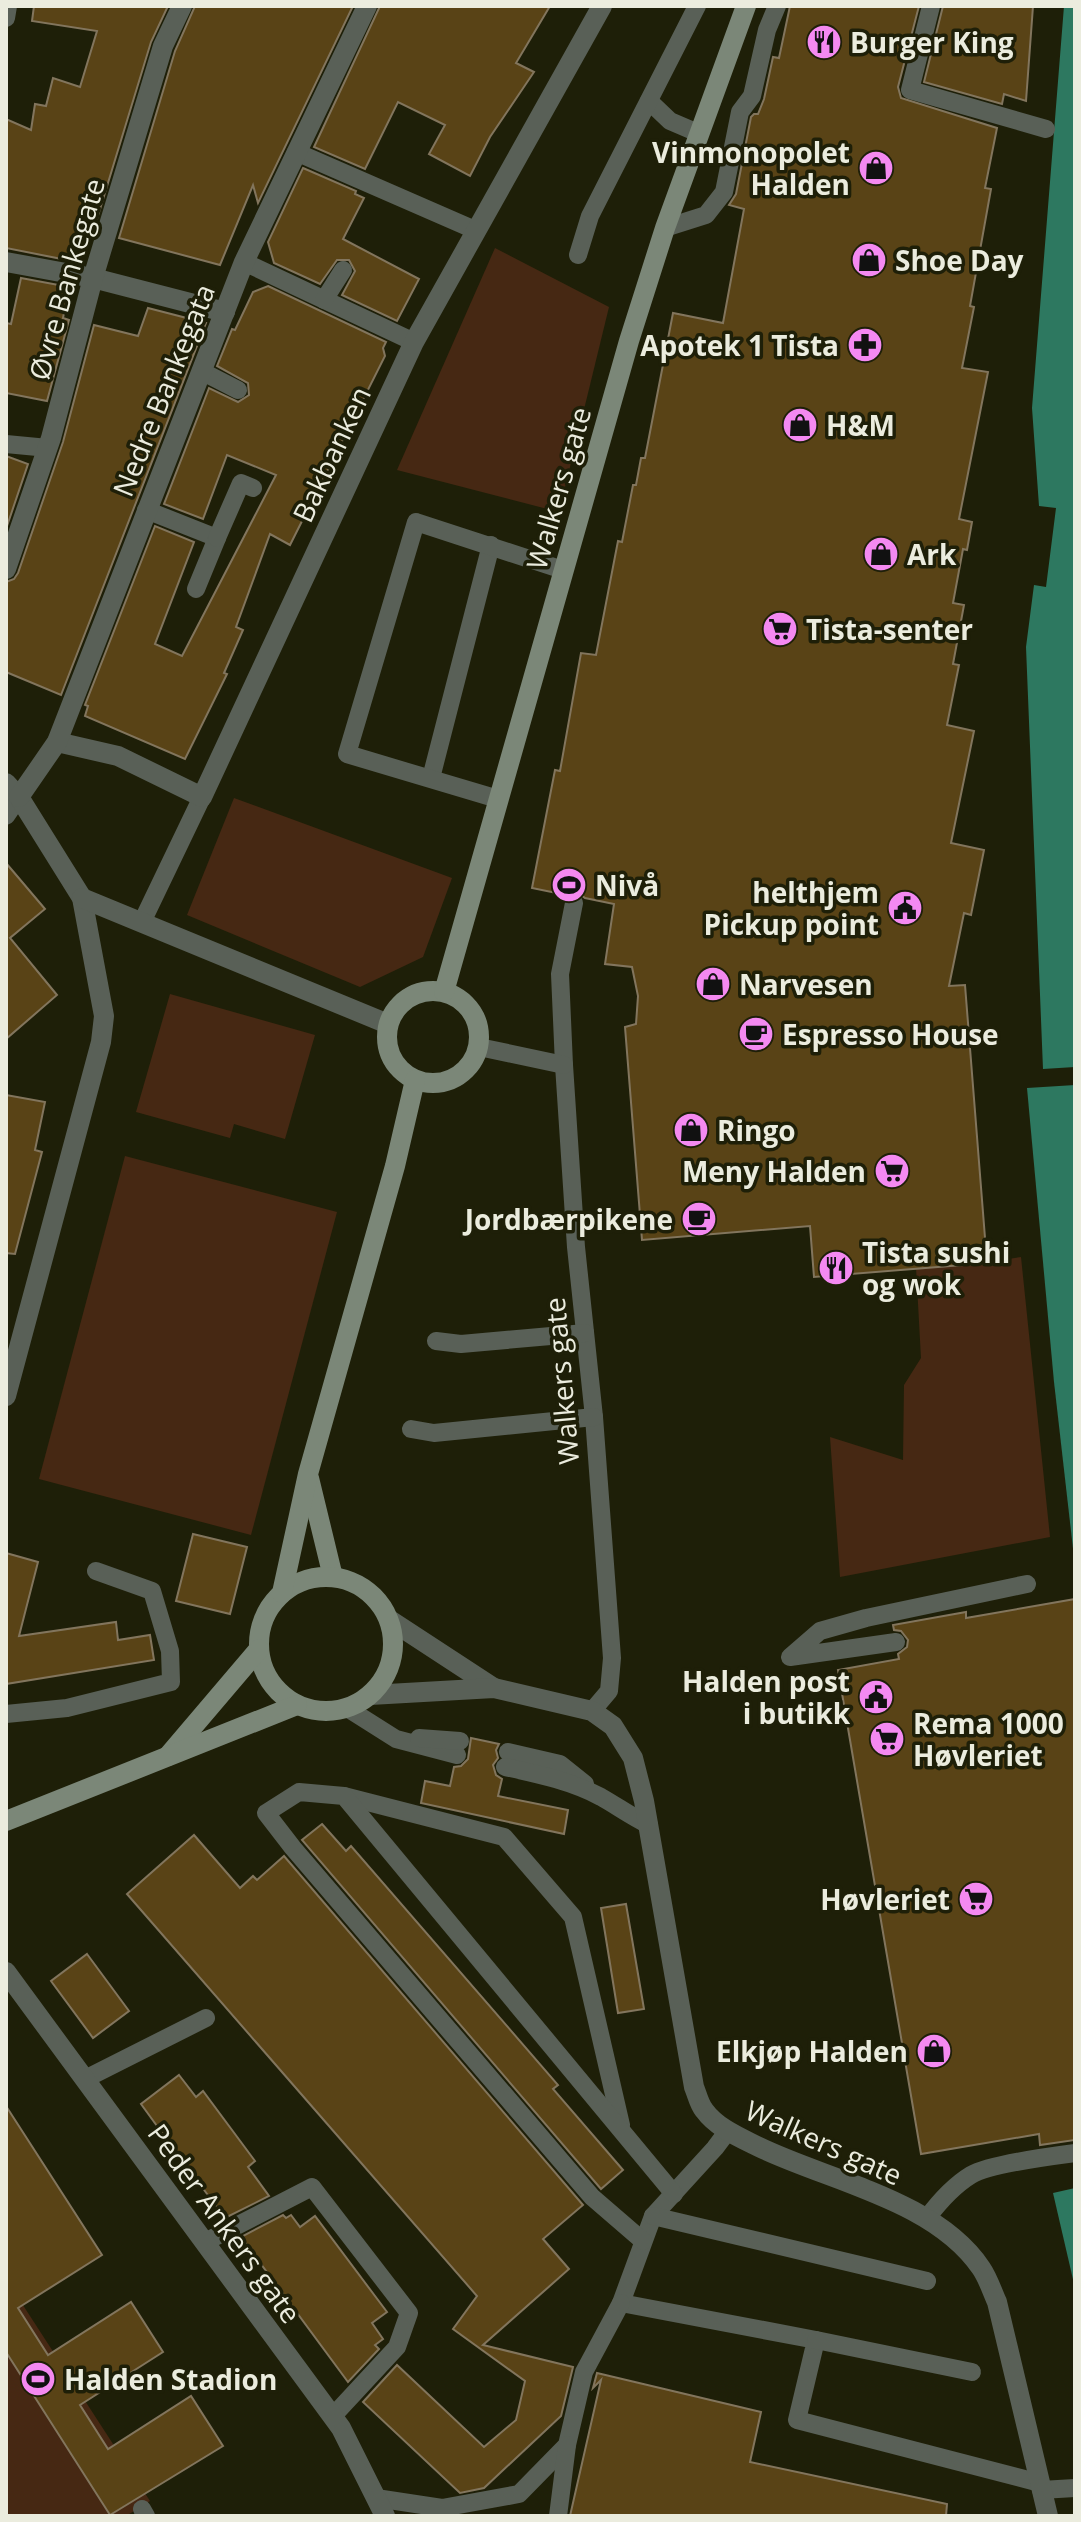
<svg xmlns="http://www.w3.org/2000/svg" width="1081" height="2522" font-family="'Open Sans',sans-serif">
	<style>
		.green { fill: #462813 }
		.water { fill: #2d7860 }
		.building { fill: #594316; stroke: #82755d; stroke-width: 2 }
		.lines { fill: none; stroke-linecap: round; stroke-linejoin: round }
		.lane { stroke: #596057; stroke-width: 18 }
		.street { stroke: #596057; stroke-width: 20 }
		.secondary { stroke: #7b8778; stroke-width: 20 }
		.labels { text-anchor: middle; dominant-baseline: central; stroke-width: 7; stroke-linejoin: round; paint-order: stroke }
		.poi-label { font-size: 28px; font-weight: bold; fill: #ebecde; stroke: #1e1f08; text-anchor: start }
		.street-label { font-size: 28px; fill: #ebecde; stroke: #1e1f08 }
	</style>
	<rect width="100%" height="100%" fill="#1e1f08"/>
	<g class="green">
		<polygon points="495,248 609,307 559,512 397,470"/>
		<polygon points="234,798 452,878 423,957 360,987 187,915"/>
		<polygon points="170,994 315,1035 285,1139 234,1124 230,1138 136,1112"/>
		<polygon points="125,1156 337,1212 251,1535 39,1479"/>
		<polygon points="1021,1257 1050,1537 840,1577 830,1437 903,1460 904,1385 921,1358 916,1267 989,1262"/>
		<polygon points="6,2279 150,2501 126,2516 6,2516"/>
	</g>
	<g class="water">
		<polygon points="1064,6 1075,6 1075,1067 1043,1069 1026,647 1034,585 1046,587 1056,508 1039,506 1032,408"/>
		<polygon points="1075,1085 1075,1566 1054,1382 1027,1088"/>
		<polygon points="1075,2188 1075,2288 1053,2193"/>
	</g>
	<g class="building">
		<polygon points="34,6 168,6 151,42 93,232 82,229 72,261 6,248 6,119 31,130 35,104 46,106 53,78 80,87 97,31 32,21"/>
		<polygon points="195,6 353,6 258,203 253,185 220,265 119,238 175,51"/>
		<polygon points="380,6 550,6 516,63 534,72 490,137 470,176 429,154 445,125 398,102 365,169 314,147"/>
		<polygon points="790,6 919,6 898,87 901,98 997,128 985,188 991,189 970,306 974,307 962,368 988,372 959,519 972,522 967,550 963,549 953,603 964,605 953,664 959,665 947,725 974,731 951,843 984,850 971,915 964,913 949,986 965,985 987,1263 814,1277 810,1226 642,1240 625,1027 636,1024 638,996 632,967 605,964 614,904 585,898 576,891 566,895 532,888 555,770 560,771 581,653 596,655 618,541 622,542 633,485 636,485 641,458 645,458 673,313 723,323 744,209 729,205 736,194 751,117 754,114 758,114 764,99 773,57 779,58"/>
		<polygon points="943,6 1033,6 1026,101 1004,94 1002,104 924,82"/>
		<polygon points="303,168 356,191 355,194 364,198 343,239 419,279 397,321 342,295 355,271 349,260 337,260 320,284 274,263 268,242"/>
		<polygon points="21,278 64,286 62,292 68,293 63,318 69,320 47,401 6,393 6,323 11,324"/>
		<polygon points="268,286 386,342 383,348 385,356 290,545 270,534 236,627 243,630 224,673 227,674 185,759 85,716 88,706 85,705 155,526 194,542 155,644 182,656 276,475 227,455 203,519 164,504 209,388 238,402 249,395 248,383 217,366 232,329 235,330 253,292"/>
		<polygon points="148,308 206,323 61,695 6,672 6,582 14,579 18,573 63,442 94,325 138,336"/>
		<polygon points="6,456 28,464 6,529"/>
		<polygon points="6,863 45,909 10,938 57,995 6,1039"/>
		<polygon points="6,1095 45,1102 35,1150 42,1152 15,1254 6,1253"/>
		<polygon points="193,1534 247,1547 230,1614 176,1601"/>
		<polygon points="6,1553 38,1562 19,1636 116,1622 118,1640 150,1635 154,1660 6,1684"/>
		<polygon points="1075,1599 1075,2140 1040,2145 1039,2134 921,2154 838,1670 899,1659 898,1654 907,1647 908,1640 901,1631 894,1630 893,1625 966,1612 966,1618"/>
		<polygon points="471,1738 499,1744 496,1750 498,1758 493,1765 496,1775 502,1779 498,1796 568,1810 564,1834 421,1803 425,1781 450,1786 454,1767 461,1766 468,1759"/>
		<polygon points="322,1824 346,1851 351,1846 558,2085 553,2089 623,2170 601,2189 302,1840"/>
		<polygon points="194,1835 240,1888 253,1876 257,1880 284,1856 583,2205 543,2239 569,2269 483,2345 573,2367 561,2416 484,2488 460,2493 363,2402 397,2365 484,2447 516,2420 525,2381 453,2329 477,2296 127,1894"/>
		<polygon points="626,1904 644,2009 618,2013 601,1908"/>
		<polygon points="87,1954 129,2011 93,2038 51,1981"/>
		<polygon points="179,2075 196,2097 203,2091 255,2161 248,2167 269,2196 225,2218 181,2159 141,2104"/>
		<polygon points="6,2106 102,2255 18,2308 48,2355 131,2302 163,2352 80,2405 108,2449 191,2396 223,2446 110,2515 6,2352"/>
		<polygon points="283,2215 286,2218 291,2215 300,2227 315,2216 387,2312 372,2323 383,2339 375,2345 379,2349 348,2382 241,2237"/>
		<polygon points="597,2373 761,2412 750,2462 947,2504 946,2516 570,2516 601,2380 593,2388"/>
	</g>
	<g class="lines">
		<g class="lane">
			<polyline points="931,6 910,90 1046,129"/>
			<polyline points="6,18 8,6"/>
			<polyline points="649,101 670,121 698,133"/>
			<polyline points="296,152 475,230"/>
			<polyline points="665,228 706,215 724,192 740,112 752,96 767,30 777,6"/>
			<polyline points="578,255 590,216 697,6"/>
			<polyline points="244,262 414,342"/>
			<polyline points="324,300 343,270"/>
			<polyline points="201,371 238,390"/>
			<polyline points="6,444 48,448"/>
			<polyline points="146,510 217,538 196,589"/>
			<polyline points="217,538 241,483 253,488"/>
			<polyline points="431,778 491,545"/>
			<polyline points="498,799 347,754 416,522 563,570"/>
			<polyline points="6,816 19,797"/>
			<polyline points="574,903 560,974 564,1065 576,1247 594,1417 612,1658 609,1691 592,1711"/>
			<polyline points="142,922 202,797"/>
			<polyline points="479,1047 564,1065"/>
			<polyline points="436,1341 461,1344 585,1333"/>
			<polyline points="411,1429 434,1433 594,1417"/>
			<polyline points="896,1642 790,1657 820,1631 866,1618 1027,1584"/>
			<polyline points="347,1708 396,1739 457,1755"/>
			<polyline points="6,1714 67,1708 171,1682 170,1651 152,1591 96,1571"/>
			<polyline points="419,1738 460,1741"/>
			<polyline points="508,1752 560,1764 585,1784"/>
			<path d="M505,1767c32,7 66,14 96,30 16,9 31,20 48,28"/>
			<polyline points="344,1796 504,1837 573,1917 621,2125"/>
			<polyline points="85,2079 206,2018"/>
			<polyline points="727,2132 715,2148 653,2216 621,2303 816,2340 797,2420 1040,2483"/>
			<polyline points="653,2216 927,2281"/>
			<path d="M927,2218c12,-16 26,-32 44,-43 18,-11 81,-19 104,-22"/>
			<polyline points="643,2241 592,2197 293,1848 266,1813 299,1792 344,1796 674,2194"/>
			<polyline points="205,2242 312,2187 409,2313 397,2347 333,2416"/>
			<polyline points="816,2340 972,2372"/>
			<polyline points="1041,2490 1075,2488"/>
			<polyline points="376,2498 442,2508 519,2494 567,2445 584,2372 621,2303"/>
			<polyline points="142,2509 146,2516"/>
			<polyline points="558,2516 567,2445"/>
		</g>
		<g class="street">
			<polyline points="6,262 93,278 225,312"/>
			<polyline points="6,569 51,438 93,278 163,46 182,6"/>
			<polyline points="57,742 118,756 202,797 414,342 602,6"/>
			<polyline points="6,783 19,797 82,898 104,1016 101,1042 6,1396"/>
			<polyline points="19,797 57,742 244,262 367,6"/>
			<polyline points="82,898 388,1024"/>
			<polyline points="390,1620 494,1688"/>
			<path d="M370,1695l124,-7 98,23 21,15 20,32 11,43 50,286c3,7 5,17 10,23 13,18 35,27 55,37 70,34 176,53 222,121 7,10 11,23 16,34l51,214"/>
			<polyline points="6,1972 341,2428 385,2516"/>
		</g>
		<g class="secondary">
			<circle cx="433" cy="1037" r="46"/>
			<polyline points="444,992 629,341 665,228 746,6"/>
			<polyline points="309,1478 333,1577"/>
			<circle cx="326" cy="1644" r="67"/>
			<polyline points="282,1593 308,1474 395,1166 415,1080"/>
			<polyline points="168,1756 259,1649"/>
			<polyline points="6,1821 297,1705"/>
		</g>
	</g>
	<defs>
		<symbol id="restaurant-disc" viewBox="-11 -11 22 22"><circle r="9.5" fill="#f489f1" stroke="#1e1f08"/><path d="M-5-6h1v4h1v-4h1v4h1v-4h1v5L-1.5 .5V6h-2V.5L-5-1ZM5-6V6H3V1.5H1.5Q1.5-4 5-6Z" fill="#111"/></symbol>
		<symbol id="shop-disc" viewBox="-11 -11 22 22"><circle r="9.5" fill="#f489f1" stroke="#1e1f08"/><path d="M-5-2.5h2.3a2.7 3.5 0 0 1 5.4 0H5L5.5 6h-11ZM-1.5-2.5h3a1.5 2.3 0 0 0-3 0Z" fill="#111"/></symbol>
		<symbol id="pharmacy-disc" viewBox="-11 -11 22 22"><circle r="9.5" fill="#f489f1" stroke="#1e1f08"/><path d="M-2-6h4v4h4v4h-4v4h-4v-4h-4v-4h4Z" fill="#111"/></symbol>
		<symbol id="supermarket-disc" viewBox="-11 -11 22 22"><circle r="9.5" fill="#f489f1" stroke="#1e1f08"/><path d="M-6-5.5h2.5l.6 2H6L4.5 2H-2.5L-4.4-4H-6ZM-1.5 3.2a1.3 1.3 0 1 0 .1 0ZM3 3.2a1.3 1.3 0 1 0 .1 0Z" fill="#111"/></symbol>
		<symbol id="stadium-disc" viewBox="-11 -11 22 22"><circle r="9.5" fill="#f489f1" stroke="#1e1f08"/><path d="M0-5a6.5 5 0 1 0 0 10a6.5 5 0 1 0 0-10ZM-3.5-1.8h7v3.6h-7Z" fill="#111"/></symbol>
		<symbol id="civic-disc" viewBox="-11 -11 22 22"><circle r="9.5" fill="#f489f1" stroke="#1e1f08"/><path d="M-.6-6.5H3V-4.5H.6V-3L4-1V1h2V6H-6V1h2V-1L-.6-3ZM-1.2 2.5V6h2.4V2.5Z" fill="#111"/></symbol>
		<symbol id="cafe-disc" viewBox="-11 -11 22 22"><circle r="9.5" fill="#f489f1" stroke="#1e1f08"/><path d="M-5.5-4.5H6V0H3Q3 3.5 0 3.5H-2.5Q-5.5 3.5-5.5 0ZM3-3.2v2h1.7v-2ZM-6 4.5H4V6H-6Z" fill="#111"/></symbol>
	</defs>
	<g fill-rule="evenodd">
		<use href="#restaurant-disc" x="804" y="22" width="40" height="40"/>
		<use href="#shop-disc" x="856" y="148" width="40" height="40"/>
		<use href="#shop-disc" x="849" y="240" width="40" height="40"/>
		<use href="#pharmacy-disc" x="845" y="325" width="40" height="40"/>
		<use href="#shop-disc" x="780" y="405" width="40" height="40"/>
		<use href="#shop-disc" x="861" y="534" width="40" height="40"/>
		<use href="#supermarket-disc" x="760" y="609" width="40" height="40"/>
		<use href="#stadium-disc" x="549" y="865" width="40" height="40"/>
		<use href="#civic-disc" x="885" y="888" width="40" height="40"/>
		<use href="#shop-disc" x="693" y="964" width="40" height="40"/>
		<use href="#cafe-disc" x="736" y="1014" width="40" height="40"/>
		<use href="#shop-disc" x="671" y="1110" width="40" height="40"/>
		<use href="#supermarket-disc" x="872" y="1151" width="40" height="40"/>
		<use href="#cafe-disc" x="679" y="1199" width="40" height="40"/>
		<use href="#restaurant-disc" x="816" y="1248" width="40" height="40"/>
		<use href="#civic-disc" x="856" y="1677" width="40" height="40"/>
		<use href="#supermarket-disc" x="867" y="1719" width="40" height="40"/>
		<use href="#supermarket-disc" x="956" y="1879" width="40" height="40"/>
		<use href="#shop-disc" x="914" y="2031" width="40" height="40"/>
		<use href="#stadium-disc" x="18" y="2359" width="40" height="40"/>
	</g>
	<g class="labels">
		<g class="poi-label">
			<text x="850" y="42">Burger King</text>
			<text x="850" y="152" text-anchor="end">Vinmonopolet<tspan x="850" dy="32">Halden</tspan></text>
			<text x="895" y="260">Shoe Day</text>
			<text x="839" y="345" text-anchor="end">Apotek 1 Tista</text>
			<text x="826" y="425">H&amp;M</text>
			<text x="907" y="554">Ark</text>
			<text x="806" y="629">Tista-senter</text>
			<text x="595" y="885">Nivå</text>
			<text x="879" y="892" text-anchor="end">helthjem<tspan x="879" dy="32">Pickup point</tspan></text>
			<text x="739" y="984">Narvesen</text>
			<text x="782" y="1034">Espresso House</text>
			<text x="717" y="1130">Ringo</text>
			<text x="866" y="1171" text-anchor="end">Meny Halden</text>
			<text x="673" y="1219" text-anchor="end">Jordbærpikene</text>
			<text x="862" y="1252">Tista sushi<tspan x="862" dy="32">og wok</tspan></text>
			<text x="850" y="1681" text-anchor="end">Halden post<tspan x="850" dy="32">i butikk</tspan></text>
			<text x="913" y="1723">Rema 1000<tspan x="913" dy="32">Høvleriet</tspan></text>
			<text x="950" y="1899" text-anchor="end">Høvleriet</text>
			<text x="908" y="2051" text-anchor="end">Elkjøp Halden</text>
			<text x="64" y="2379">Halden Stadion</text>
		</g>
		<g class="street-label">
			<text transform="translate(66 279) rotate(-74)">Øvre Bankegate</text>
			<text transform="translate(163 390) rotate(-68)">Nedre Bankegata</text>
			<text transform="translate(331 454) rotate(-65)">Bakbanken</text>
			<text transform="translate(558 488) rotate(-74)">Walkers gate</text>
			<text transform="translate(561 1381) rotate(-95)">Walkers gate</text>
			<text transform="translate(824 2142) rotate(24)">Walkers gate</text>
			<text transform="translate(225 2223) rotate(54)">Peder Ankers gate</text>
		</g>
	</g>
	<rect width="1081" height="2522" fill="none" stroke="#ebecde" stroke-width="16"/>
</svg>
